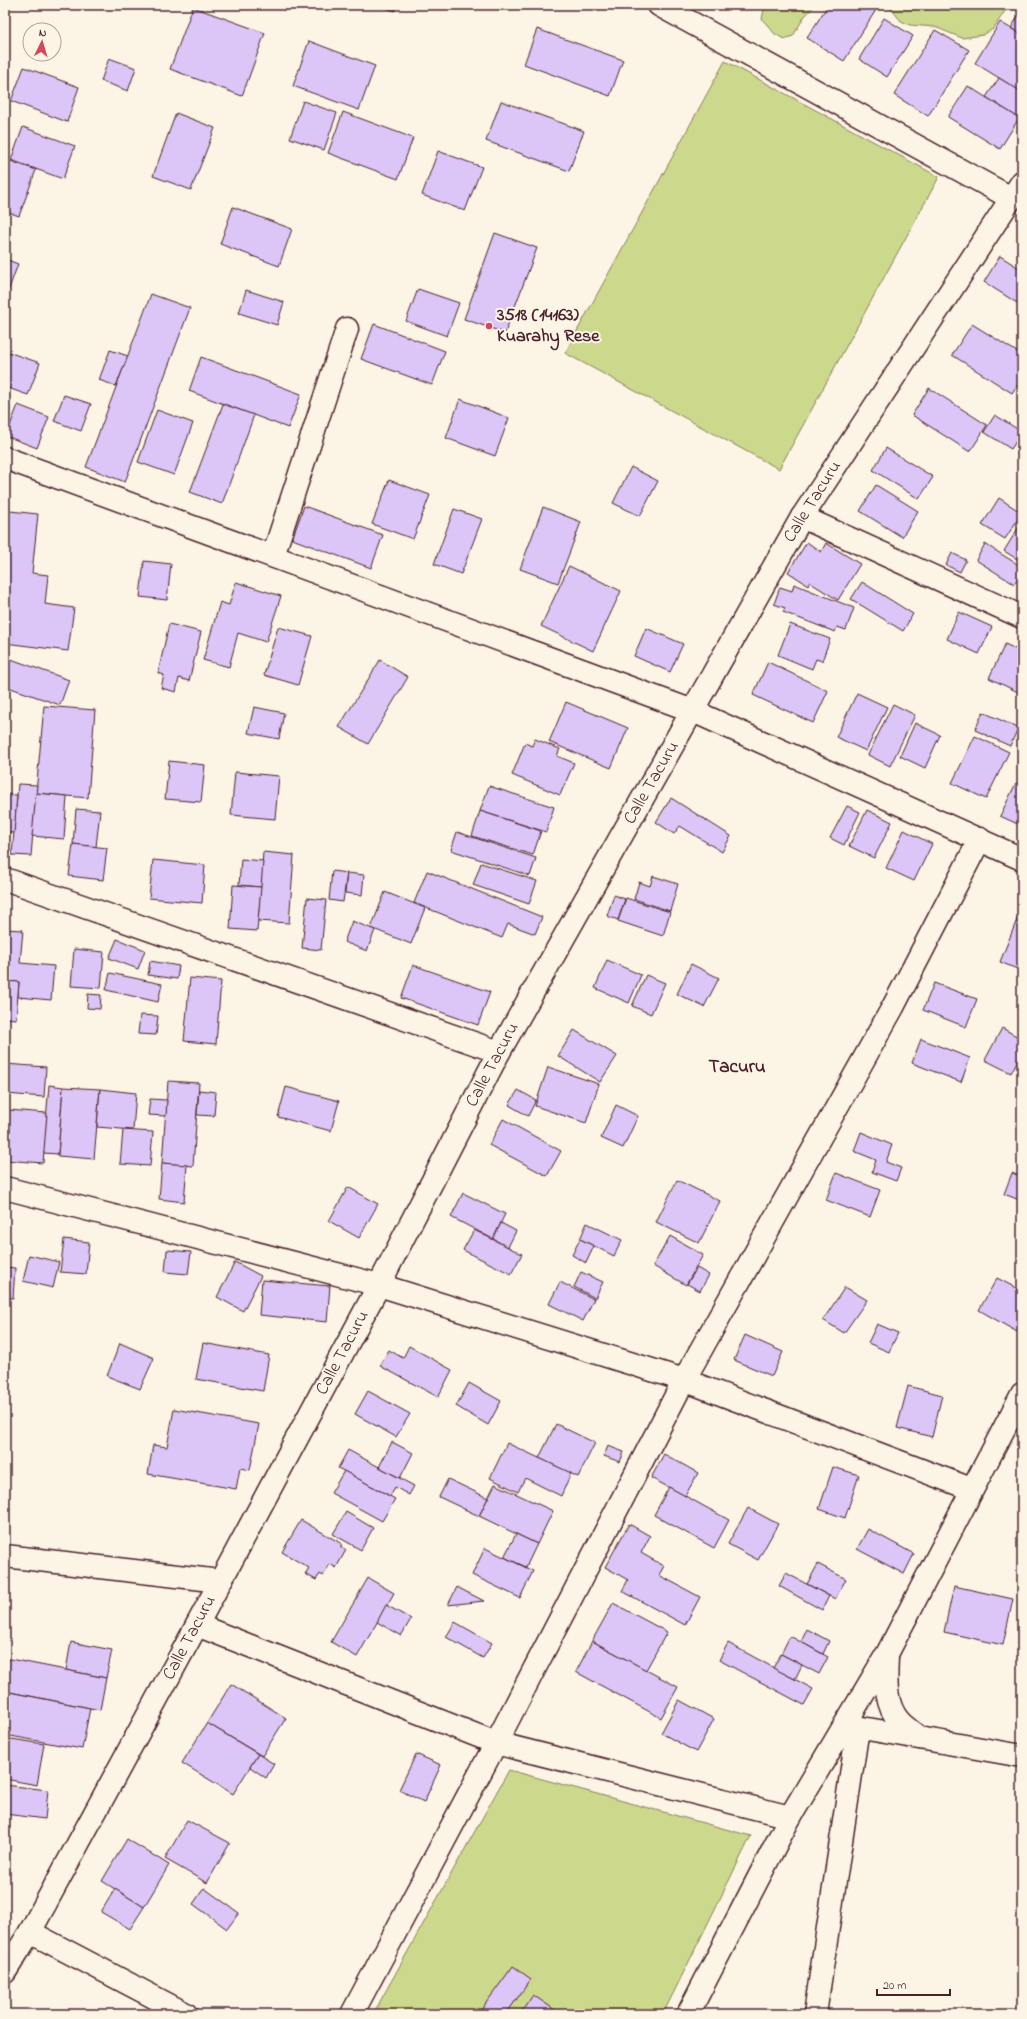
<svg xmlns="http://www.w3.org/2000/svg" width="1027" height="2019" font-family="'Indie Flower',sans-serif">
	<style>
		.green { fill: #ccd98d; stroke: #8b7c5c }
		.building { fill: #dbc6f7; stroke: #4a1f2b }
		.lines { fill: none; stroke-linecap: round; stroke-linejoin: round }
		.minor-casing { stroke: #4a1f2b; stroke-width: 25 }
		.minor { stroke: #fcf5e5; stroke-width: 22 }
		.poi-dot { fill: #d1495b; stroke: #fcf5e5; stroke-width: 1.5 }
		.labels { text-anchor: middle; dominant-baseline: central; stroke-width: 4; stroke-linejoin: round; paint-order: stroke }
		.poi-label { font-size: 18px; font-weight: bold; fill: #4a1f2b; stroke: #fcf5e5; text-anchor: start }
		.street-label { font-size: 18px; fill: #4a1f2b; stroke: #fcf5e5 }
		.neighbourhood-label { font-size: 19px; font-weight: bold; fill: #4a1f2b; stroke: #fcf5e5 }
	</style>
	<rect width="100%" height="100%" fill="#fcf5e5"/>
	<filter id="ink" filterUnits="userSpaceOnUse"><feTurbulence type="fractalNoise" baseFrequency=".025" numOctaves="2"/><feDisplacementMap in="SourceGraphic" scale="8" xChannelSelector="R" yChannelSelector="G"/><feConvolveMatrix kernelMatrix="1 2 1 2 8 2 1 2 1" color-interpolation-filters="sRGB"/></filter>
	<g filter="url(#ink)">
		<g class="green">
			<polygon points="765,5 815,5 804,17 793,36 784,39 775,34 762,19"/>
			<polygon points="888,5 1009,5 993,29 983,35 962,38 935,27 910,25 901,21"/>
			<polygon points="725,61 939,177 779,469 565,353"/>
			<polygon points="509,1770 751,1836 663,2014 373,2014"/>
		</g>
		<g class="building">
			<polygon points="378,5 397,5 395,11"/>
			<polygon points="828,5 879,5 844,61 807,38"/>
			<polygon points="193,7 265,33 242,96 170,69"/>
			<polygon points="1022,10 1022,35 1011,28"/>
			<polygon points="884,18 913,36 887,77 859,59"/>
			<polygon points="1000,22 1022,35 1022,88 1020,91 975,63"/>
			<polygon points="537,29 623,60 610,96 524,64"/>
			<polygon points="935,30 969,50 928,116 894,95"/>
			<polygon points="309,41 375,66 359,110 293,86"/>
			<polygon points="109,58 136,68 128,91 101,81"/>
			<polygon points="24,67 79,87 67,122 11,101"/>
			<polygon points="999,78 1022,92 1022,120 986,97"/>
			<polygon points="968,86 1019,118 1000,149 948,117"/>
			<polygon points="303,101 337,113 324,150 290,138"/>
			<polygon points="501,101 584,131 569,171 486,141"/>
			<polygon points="343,112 413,138 398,179 328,153"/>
			<polygon points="176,113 215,128 191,190 153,176"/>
			<polygon points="23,127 75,146 63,179 11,160"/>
			<polygon points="438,151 482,167 465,211 422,195"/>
			<polygon points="5,159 36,170 19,216 5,211"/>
			<polygon points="233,207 292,229 279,266 220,244"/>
			<polygon points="495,233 537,248 505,333 464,319"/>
			<polygon points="1000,256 1022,270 1022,295 1017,303 984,282"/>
			<polygon points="5,259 18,264 6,297 5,296"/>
			<polygon points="418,289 459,303 447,336 406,321"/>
			<polygon points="246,290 284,302 277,325 239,313"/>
			<polygon points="151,294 190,308 125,482 86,467"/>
			<polygon points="374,324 445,351 432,385 361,359"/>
			<polygon points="972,324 1022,355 1022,378 1012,393 952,355"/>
			<polygon points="110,350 128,356 116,386 99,380"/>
			<polygon points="5,351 40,363 28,395 5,387"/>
			<polygon points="201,357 301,394 288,428 189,391"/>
			<polygon points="929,388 987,425 970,452 912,415"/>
			<polygon points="64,395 91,404 81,431 54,421"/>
			<polygon points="460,399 509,418 495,456 446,438"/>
			<polygon points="223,404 254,415 222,504 190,492"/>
			<polygon points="18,405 49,417 37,448 6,436"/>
			<polygon points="157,410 193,423 174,475 138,462"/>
			<polygon points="995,415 1022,432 1011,449 984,432"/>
			<polygon points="886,448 933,477 919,499 873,470"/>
			<polygon points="631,467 658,481 640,516 613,503"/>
			<polygon points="389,480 430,495 413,539 372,524"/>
			<polygon points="876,485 918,511 902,537 860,511"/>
			<polygon points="999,498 1022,513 1005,539 982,525"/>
			<polygon points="304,506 383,535 371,568 292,539"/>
			<polygon points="543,507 581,522 558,583 520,569"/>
			<polygon points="454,509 482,519 461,574 434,564"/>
			<polygon points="10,511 38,514 32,573 48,575 45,604 74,608 68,651 5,643 5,548"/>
			<polygon points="1020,525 1022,526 1022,562 1004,551"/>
			<polygon points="807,542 821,552 826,543 860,564 838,600 809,582 808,585 788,572"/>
			<polygon points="985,544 1022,567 1022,572 1014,584 976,560"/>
			<polygon points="952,553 966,560 960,572 946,565"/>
			<polygon points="144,561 171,564 167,600 140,597"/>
			<polygon points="569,566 621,591 593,651 541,626"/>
			<polygon points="236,582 281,596 266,642 238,633 229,667 203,660 220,602 229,605"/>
			<polygon points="862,582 913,614 903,631 851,599"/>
			<polygon points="794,584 854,608 846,630 837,627 835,632 783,612 785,608 774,604 780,587 792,591"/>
			<polygon points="959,612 992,627 979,654 947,639"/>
			<polygon points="169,624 201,632 189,681 179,678 176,692 161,688 164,675 158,673"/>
			<polygon points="790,624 830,639 822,661 816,659 812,669 778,655"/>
			<polygon points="278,627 312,636 298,685 264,675"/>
			<polygon points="646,628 683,644 670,672 634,656"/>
			<polygon points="1005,644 1022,652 1022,685 1018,692 989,678"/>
			<polygon points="11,659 69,680 60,705 5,686 5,677"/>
			<polygon points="380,660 408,677 368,744 339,727"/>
			<polygon points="768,662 828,691 813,723 753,695"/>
			<polygon points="857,693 887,707 866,751 836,737"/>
			<polygon points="566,702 628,728 611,768 549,742"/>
			<polygon points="893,704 915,715 890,766 868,755"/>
			<polygon points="44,706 95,710 88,798 36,793"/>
			<polygon points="254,707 284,713 279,739 248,733"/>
			<polygon points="983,712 1018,728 1010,746 975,730"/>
			<polygon points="915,723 940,735 925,768 900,756"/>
			<polygon points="975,736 1009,752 986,799 952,783"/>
			<polygon points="535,739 560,749 557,756 574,763 560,795 512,775 525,743 532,746"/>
			<polygon points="169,761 205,765 201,802 165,799"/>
			<polygon points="235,772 279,776 275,819 231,815"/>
			<polygon points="1016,783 1022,786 1022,826 1000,816"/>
			<polygon points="18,784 37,785 31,856 12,855"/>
			<polygon points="489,786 554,807 546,832 480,811"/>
			<polygon points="36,793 67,796 64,839 32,836"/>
			<polygon points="5,794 17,795 14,833 5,832"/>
			<polygon points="671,798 731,836 722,852 680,826 674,834 656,822"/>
			<polygon points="847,806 860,812 844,845 830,838"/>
			<polygon points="76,809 100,811 96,847 73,844"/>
			<polygon points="867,810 892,822 874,858 849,846"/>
			<polygon points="480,811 541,831 533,855 472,836"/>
			<polygon points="904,830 932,844 914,881 886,868"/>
			<polygon points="457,832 536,858 530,876 451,850"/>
			<polygon points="73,844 107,848 103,880 69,876"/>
			<polygon points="263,852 294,855 289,923 258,921"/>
			<polygon points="241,859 263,861 261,887 239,885"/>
			<polygon points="153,860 205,865 202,903 149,898"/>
			<polygon points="481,863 537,881 529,904 473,885"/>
			<polygon points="332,871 347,873 343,902 329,900"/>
			<polygon points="427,871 542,917 535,934 508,924 502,938 414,903"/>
			<polygon points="347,873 364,875 362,895 345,893"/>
			<polygon points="653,876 678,884 670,911 634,899 639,882 650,886"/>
			<polygon points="233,885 261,887 257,931 230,929"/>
			<polygon points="385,892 425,908 411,944 371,928"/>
			<polygon points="614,895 625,899 618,920 607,916"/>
			<polygon points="307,898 326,900 321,950 302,948"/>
			<polygon points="626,898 670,912 663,936 618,921"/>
			<polygon points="1022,907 1022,971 1000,962"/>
			<polygon points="352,921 375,930 367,951 344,942"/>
			<polygon points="5,929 23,930 20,963 54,966 51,1000 18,997 19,982 5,981"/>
			<polygon points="117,939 145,950 138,969 109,958"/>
			<polygon points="74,949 104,952 101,988 71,986"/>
			<polygon points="607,960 641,975 629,1003 595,988"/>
			<polygon points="150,961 179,966 177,979 148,975"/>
			<polygon points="691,964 719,978 704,1007 677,994"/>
			<polygon points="413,965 490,992 478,1025 401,998"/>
			<polygon points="110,973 162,984 158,1002 106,990"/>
			<polygon points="646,975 665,983 651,1014 632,1006"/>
			<polygon points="190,978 221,981 216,1044 184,1041"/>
			<polygon points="5,981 19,982 16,1019 5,1018"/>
			<polygon points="934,983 977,999 966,1027 923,1010"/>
			<polygon points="88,994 101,995 100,1009 87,1008"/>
			<polygon points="140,1015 158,1016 156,1035 138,1034"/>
			<polygon points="1002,1028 1022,1039 1022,1052 1011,1073 985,1060"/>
			<polygon points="574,1030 617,1056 600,1082 558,1056"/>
			<polygon points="921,1039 970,1058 961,1082 912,1063"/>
			<polygon points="5,1064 46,1067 44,1097 5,1094"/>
			<polygon points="548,1067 599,1084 586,1123 535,1106"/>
			<polygon points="168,1081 199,1083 193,1166 162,1163"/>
			<polygon points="49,1085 63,1087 58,1154 43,1153"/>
			<polygon points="63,1087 100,1089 94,1159 58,1156"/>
			<polygon points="286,1087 339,1101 331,1131 278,1117"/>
			<polygon points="100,1089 136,1093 133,1130 97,1127"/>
			<polygon points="199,1090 216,1092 214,1116 197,1115"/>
			<polygon points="518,1090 536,1100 528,1116 509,1105"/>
			<polygon points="150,1099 167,1100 166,1116 148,1115"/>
			<polygon points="616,1105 638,1116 623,1148 601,1138"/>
			<polygon points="8,1110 47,1113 43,1163 5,1160"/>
			<polygon points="503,1119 561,1151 547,1176 489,1145"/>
			<polygon points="123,1130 153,1132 150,1166 120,1164"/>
			<polygon points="861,1132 892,1145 886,1162 901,1168 896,1181 872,1172 876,1160 854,1151"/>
			<polygon points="162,1163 187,1165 184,1202 159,1199"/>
			<polygon points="836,1173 880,1190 870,1217 826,1200"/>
			<polygon points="1012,1173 1022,1177 1022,1201 1004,1194"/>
			<polygon points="677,1180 720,1201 699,1243 656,1222"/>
			<polygon points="348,1187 378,1204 359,1238 329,1221"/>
			<polygon points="463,1193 505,1214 493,1239 451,1217"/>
			<polygon points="501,1223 516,1231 508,1247 493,1239"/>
			<polygon points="587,1223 622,1240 614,1256 580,1239"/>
			<polygon points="474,1230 522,1254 511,1274 463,1250"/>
			<polygon points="670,1236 703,1255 686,1285 653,1266"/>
			<polygon points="64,1239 89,1242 86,1274 60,1272"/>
			<polygon points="580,1239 594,1246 586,1263 572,1255"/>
			<polygon points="167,1250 191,1252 188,1274 165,1272"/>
			<polygon points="29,1255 59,1262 53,1288 23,1281"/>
			<polygon points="235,1262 261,1276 243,1311 217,1297"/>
			<polygon points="5,1267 15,1268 13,1298 5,1298"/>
			<polygon points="697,1268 709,1275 700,1291 687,1284"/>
			<polygon points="581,1272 603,1282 595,1298 574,1287"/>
			<polygon points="997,1278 1022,1291 1022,1322 1017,1332 979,1310"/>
			<polygon points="262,1280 330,1286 327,1322 259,1315"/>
			<polygon points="560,1282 594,1299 583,1321 549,1304"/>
			<polygon points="845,1287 867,1300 844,1333 823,1320"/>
			<polygon points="877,1324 898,1333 889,1352 868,1343"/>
			<polygon points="745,1335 783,1352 772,1376 734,1360"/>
			<polygon points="120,1343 154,1358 140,1389 107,1376"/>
			<polygon points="203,1343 269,1355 263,1391 196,1379"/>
			<polygon points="409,1346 452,1370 438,1397 380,1366 389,1350 403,1358"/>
			<polygon points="469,1383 501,1401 488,1425 456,1406"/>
			<polygon points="908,1386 942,1395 932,1437 897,1428"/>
			<polygon points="368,1391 410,1414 396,1437 355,1414"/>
			<polygon points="174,1409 259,1424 250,1470 240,1468 236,1489 148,1474 153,1445 167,1447"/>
			<polygon points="556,1424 595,1443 578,1477 539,1458"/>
			<polygon points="392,1442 413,1453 400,1478 379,1467"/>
			<polygon points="507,1443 571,1473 561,1496 525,1478 518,1492 490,1478"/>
			<polygon points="608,1446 624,1452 620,1462 604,1456"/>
			<polygon points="348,1450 414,1486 409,1495 395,1487 390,1496 338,1468"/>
			<polygon points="664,1454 698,1473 685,1496 651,1478"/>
			<polygon points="833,1467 859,1475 845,1518 819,1509"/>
			<polygon points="344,1471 395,1499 382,1521 331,1493"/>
			<polygon points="448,1479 488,1498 479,1516 439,1497"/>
			<polygon points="495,1484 553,1511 537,1544 479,1516"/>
			<polygon points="669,1487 729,1520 714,1548 654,1515"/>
			<polygon points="748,1508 778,1524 758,1560 728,1544"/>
			<polygon points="346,1512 373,1528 361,1550 333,1534"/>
			<polygon points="301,1520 342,1544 340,1547 346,1550 336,1568 330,1564 323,1576 320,1574 316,1580 305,1574 309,1568 282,1552"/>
			<polygon points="629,1524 650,1536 641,1553 664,1566 659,1575 700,1597 685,1625 622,1591 628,1580 605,1567"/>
			<polygon points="868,1529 914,1554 904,1574 857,1549"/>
			<polygon points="516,1534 537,1544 526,1567 504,1557"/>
			<polygon points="485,1548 533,1571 520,1598 472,1575"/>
			<polygon points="818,1564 846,1579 835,1599 807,1584"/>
			<polygon points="786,1573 829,1596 822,1610 779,1586"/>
			<polygon points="368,1578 394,1593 357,1657 331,1642"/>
			<polygon points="954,1586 1013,1599 1003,1645 944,1632"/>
			<polygon points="457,1587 484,1601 448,1605"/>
			<polygon points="613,1603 667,1632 646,1670 592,1641"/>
			<polygon points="386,1605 411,1619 401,1636 377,1622"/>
			<polygon points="455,1622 492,1643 483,1658 446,1637"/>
			<polygon points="807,1629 829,1641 823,1654 801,1642"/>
			<polygon points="790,1636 828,1657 819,1674 781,1654"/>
			<polygon points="592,1641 678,1687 661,1718 576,1672"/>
			<polygon points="71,1642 112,1650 106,1678 66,1670"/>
			<polygon points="728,1643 813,1689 804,1705 719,1660"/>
			<polygon points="781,1654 802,1665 795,1679 773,1668"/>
			<polygon points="5,1658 106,1678 100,1710 5,1691"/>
			<polygon points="231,1684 286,1718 262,1756 207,1723"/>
			<polygon points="9,1692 90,1708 82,1749 5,1735 5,1714"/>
			<polygon points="679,1700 714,1719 696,1752 661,1733"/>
			<polygon points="207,1723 258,1754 233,1794 182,1763"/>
			<polygon points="5,1738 44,1744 37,1785 5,1779"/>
			<polygon points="258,1754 274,1764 266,1778 250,1767"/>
			<polygon points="416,1754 441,1765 424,1802 399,1790"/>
			<polygon points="5,1785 48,1790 45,1819 5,1814"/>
			<polygon points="187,1820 230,1843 207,1883 165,1859"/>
			<polygon points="127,1839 169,1865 144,1907 102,1881"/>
			<polygon points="204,1888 239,1913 227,1929 193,1904"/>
			<polygon points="115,1889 144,1907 130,1929 101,1912"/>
			<polygon points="513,1966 531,1979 506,2014 478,2014"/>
			<polygon points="533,1995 558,2012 557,2014 520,2014"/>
		</g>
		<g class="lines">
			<defs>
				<g id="minor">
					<polyline points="659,5 1011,198"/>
					<polyline points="5,458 693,711 1022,859"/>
					<polyline points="802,517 1022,617"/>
					<polyline points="273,556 347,329"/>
					<polyline points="5,879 499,1052"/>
					<polyline points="5,1188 379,1285 684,1380 971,1489"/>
					<polyline points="5,1556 220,1581"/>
					<polyline points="197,1625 496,1743 790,1817"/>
					<path d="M887,1657c-1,22 -3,48 13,65 6,6 13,11 20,16"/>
					<polyline points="845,1725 1022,1756"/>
					<polyline points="30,1932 186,2014"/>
					<polyline points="5,1972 30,1932 197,1625 379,1285 499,1052 802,517 1022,182"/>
					<polyline points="352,2014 496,1743 684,1380 893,1007 980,839"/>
					<polyline points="688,2014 790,1817 887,1654 1022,1394"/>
					<polyline points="815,2014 858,1728"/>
				</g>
			</defs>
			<use href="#minor" class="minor-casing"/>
			<use href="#minor" class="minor"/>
		</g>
	</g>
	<circle class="poi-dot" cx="489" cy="326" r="4"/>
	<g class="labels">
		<g class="poi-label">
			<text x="497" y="316">3518 (14163)<tspan x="497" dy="21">Kuarahy Rese</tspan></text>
		</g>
		<g class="street-label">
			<text transform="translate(813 502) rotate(-58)">Calle Tacuru</text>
			<text transform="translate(652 783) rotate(-60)">Calle Tacuru</text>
			<text transform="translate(493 1065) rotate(-62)">Calle Tacuru</text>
			<text transform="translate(343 1353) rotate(-62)">Calle Tacuru</text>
			<text transform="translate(190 1638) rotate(-62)">Calle Tacuru</text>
		</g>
		<g class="neighbourhood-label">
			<text x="737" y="1067">Tacuru</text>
		</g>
	</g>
	<rect width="1027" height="2019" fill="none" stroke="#fcf5e5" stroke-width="20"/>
	<rect x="10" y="10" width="1007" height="1999" fill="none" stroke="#4a1f2b" stroke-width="1.5" filter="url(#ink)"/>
	<g transform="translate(42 42) rotate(5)"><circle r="19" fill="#fcf5e5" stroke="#b59f9b"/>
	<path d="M0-3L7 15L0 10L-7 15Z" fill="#d1495b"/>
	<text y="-6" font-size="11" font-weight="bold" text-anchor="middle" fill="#4a1f2b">N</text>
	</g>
	<path d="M877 1989v6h73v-6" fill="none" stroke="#4a1f2b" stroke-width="2"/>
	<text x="883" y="1989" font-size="12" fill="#4a1f2b" stroke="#fcf5e5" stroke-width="3" paint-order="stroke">20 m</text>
</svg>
